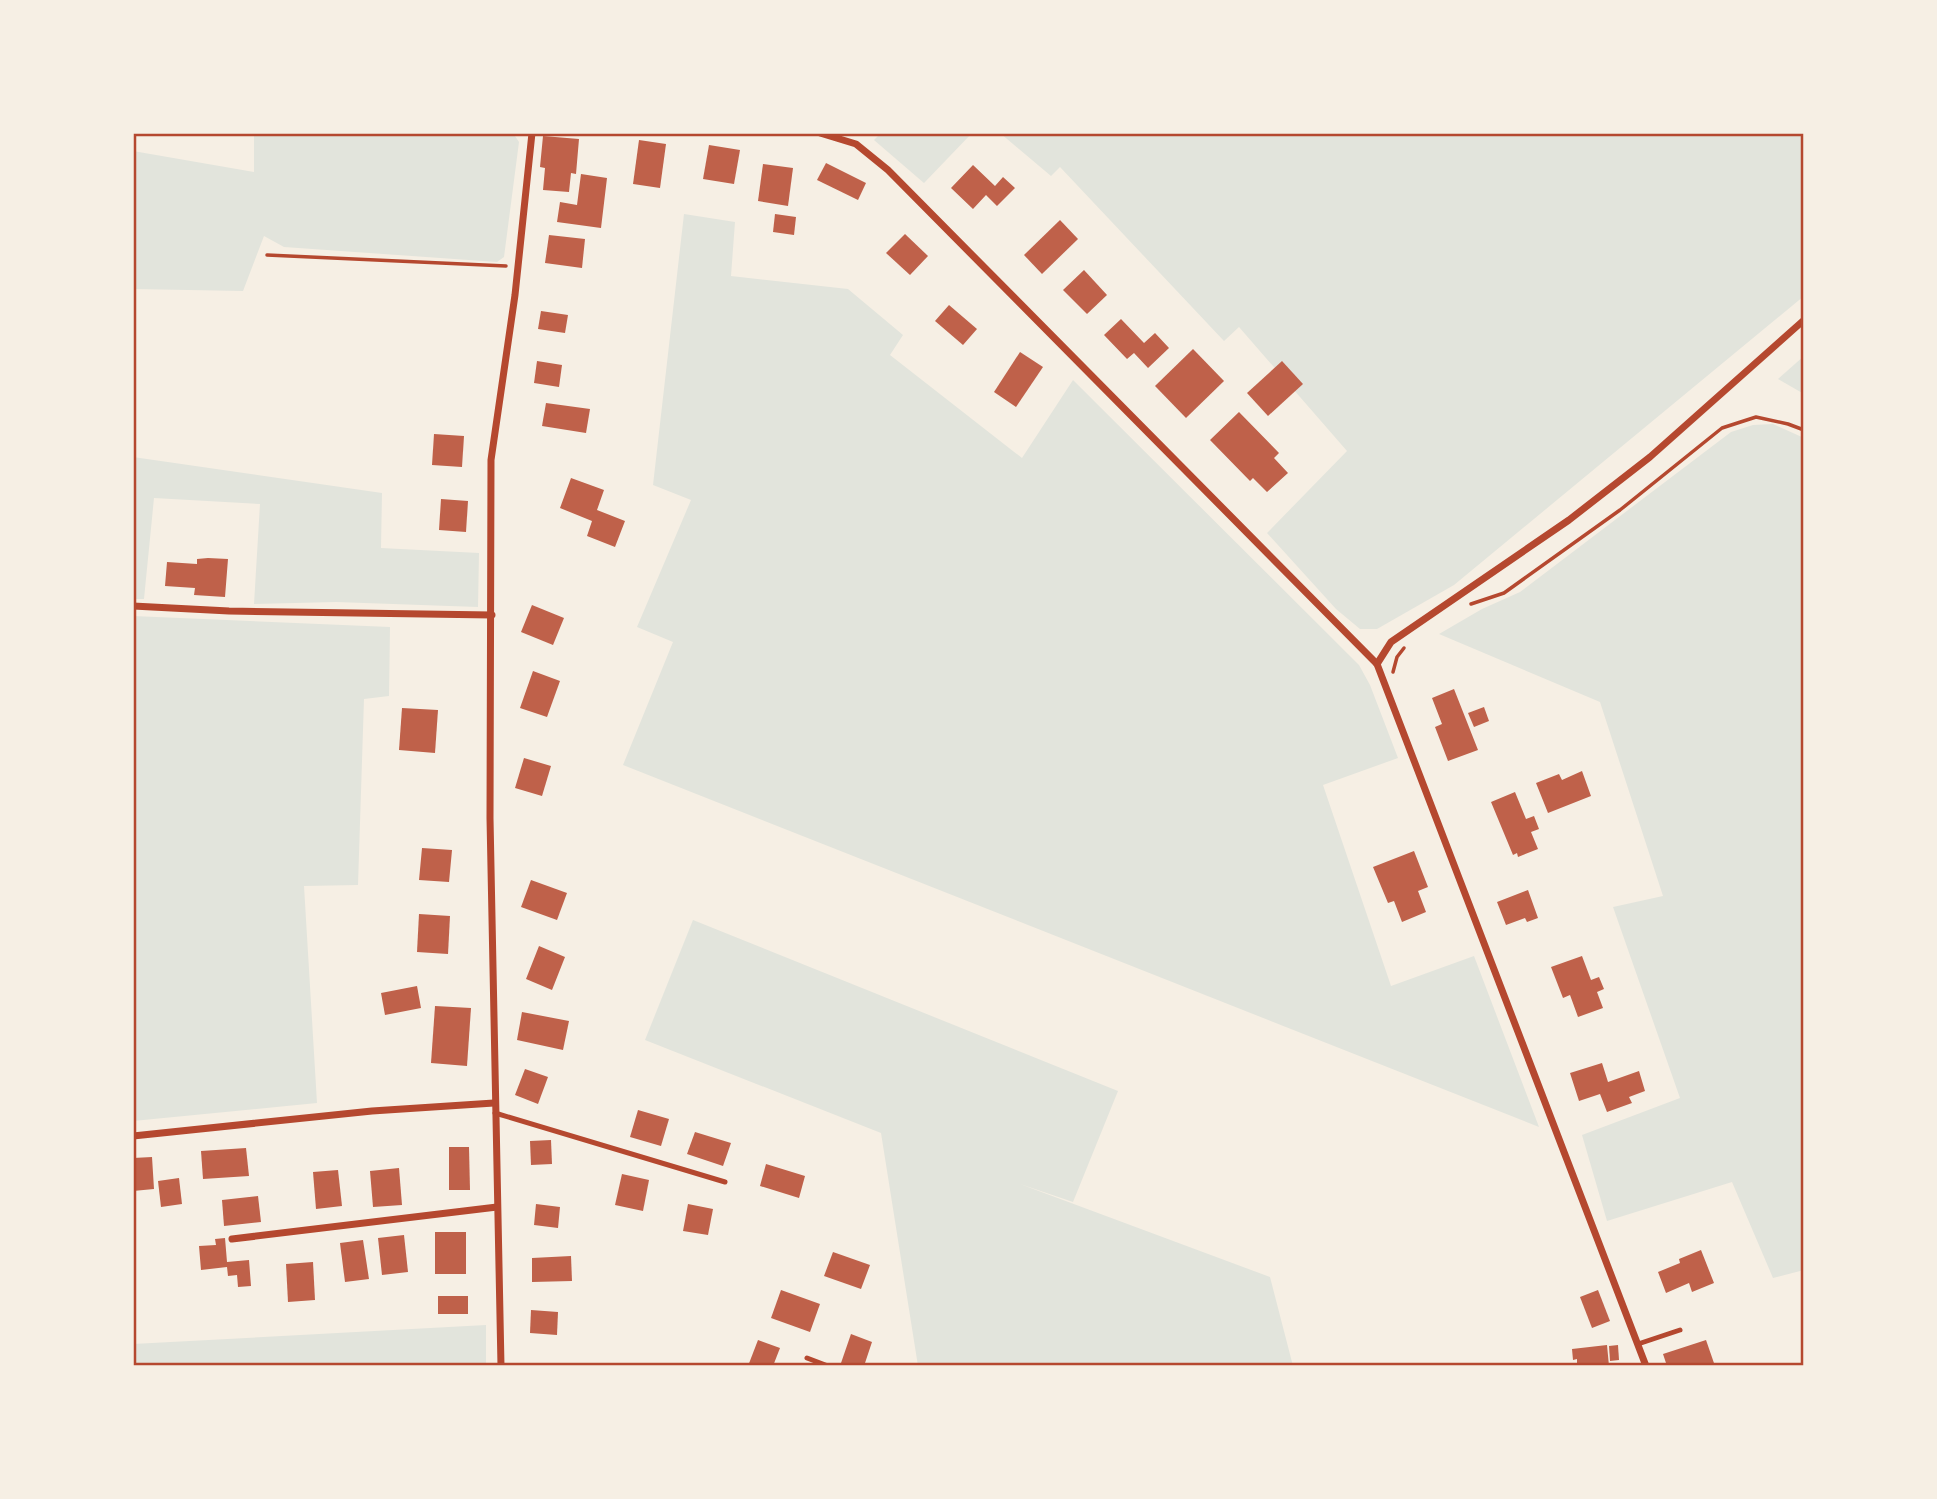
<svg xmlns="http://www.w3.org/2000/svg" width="1937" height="1499" font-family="Ubuntu,sans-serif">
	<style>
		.green { fill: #e2e4dc }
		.building { fill: #bf614a }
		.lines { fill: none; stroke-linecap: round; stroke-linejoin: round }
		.path { stroke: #b5482f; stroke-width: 3.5 }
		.service { stroke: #b5482f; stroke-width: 5 }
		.minor { stroke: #b5482f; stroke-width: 7 }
		.neatline { fill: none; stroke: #b5482f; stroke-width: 2.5 }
	</style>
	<rect width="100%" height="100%" fill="#f6efe4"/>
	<g class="green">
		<polygon points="254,133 513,133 519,142 504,257 497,262 284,247 264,236 243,291 133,289 133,151 254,172"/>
		<polygon points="881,133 972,133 924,183 874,140"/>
		<polygon points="1000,133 1804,133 1804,296 1454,585 1377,629 1360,629 1336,609 1267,533 1347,451 1239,327 1224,341 1060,167 1051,176"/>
		<polygon points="684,214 735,222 731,276 848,289 903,335 890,355 1022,458 1073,380 1359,665 1370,685 1398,758 1323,785 1391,986 1474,956 1539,1127 623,765 673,642 637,627 691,500 653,485"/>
		<polygon points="1804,356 1804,394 1778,379"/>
		<polygon points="1773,424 1804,438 1804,1270 1773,1278 1732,1182 1607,1221 1582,1135 1680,1098 1613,907 1663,896 1600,702 1439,634 1482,609 1520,592 1731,432 1753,425"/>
		<polygon points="133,457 382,493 381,548 479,553 478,607 336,602 254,604 260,504 154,498 144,599 133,599"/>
		<polygon points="133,616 390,627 389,696 364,699 358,885 304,886 317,1103 133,1121"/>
		<polygon points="693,920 1118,1091 1073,1202 1020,1184 1270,1277 1293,1366 918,1366 881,1133 645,1040"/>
		<polygon points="486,1325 486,1366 133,1366 133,1344"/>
	</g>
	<g class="building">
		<polygon points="543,136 579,139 576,174 571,173 569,192 543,190 545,168 540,167"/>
		<polygon points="639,140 666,144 660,188 633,184"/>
		<polygon points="709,145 740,150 734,184 703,179"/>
		<polygon points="826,163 866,183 858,200 817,180"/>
		<polygon points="763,164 793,168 788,206 758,201"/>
		<polygon points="973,165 995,186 1003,177 1015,188 997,206 986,195 973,209 951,188"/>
		<polygon points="581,174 607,178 601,228 557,222 560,202 577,205"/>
		<polygon points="775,214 796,217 794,235 773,232"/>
		<polygon points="1060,220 1078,239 1042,274 1024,255"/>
		<polygon points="905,234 928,256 910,275 886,253"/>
		<polygon points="549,235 585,239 582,268 545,263"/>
		<polygon points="1084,270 1107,295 1087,314 1063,290"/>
		<polygon points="949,305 977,329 963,345 935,321"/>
		<polygon points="541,311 568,315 565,333 538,329"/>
		<polygon points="1121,319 1144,343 1155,333 1169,348 1148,368 1134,353 1127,359 1104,335"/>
		<polygon points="1193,349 1224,381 1186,418 1155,386"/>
		<polygon points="1020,352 1043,367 1016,407 994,392"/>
		<polygon points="537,361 562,365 559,387 534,383"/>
		<polygon points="1282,361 1303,384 1268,416 1247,393"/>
		<polygon points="546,403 590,409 586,433 542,426"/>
		<polygon points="1239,412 1279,453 1274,458 1288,473 1267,492 1253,478 1250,481 1210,440"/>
		<polygon points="434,434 464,436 462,467 432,465"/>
		<polygon points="571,478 604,490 597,510 625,521 615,547 587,536 592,521 560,508"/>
		<polygon points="441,499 468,501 466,532 439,530"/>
		<polygon points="208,558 228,559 225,597 194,595 195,588 165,586 167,562 197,564 197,559"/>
		<polygon points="532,605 564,618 553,645 521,632"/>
		<polygon points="533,671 560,681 547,717 520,708"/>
		<polygon points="1454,689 1478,750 1448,761 1435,727 1442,724 1432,698"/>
		<polygon points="1484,707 1489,721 1474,727 1468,713"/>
		<polygon points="402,708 438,710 435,753 399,750"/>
		<polygon points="524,758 551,766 542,796 515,788"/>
		<polygon points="1582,771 1591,796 1548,813 1536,783 1559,774 1562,780"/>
		<polygon points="1515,792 1526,819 1534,816 1539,829 1531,832 1538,849 1518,857 1517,853 1513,855 1491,802"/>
		<polygon points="422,848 452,850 449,882 419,880"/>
		<polygon points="1414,851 1428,887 1418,891 1426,912 1402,922 1394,901 1388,903 1373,867"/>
		<polygon points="531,880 567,893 557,920 521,907"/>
		<polygon points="1528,890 1538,918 1527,922 1525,918 1506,925 1497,902"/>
		<polygon points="419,914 450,916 448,954 417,952"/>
		<polygon points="539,946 565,957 552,990 526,979"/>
		<polygon points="1582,956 1591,980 1599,977 1604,989 1597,992 1603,1008 1578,1017 1570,995 1563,998 1551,967"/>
		<polygon points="417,986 421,1008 385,1015 381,993"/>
		<polygon points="435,1006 471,1008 467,1066 431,1063"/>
		<polygon points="522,1012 569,1021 563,1050 517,1040"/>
		<polygon points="1602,1063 1608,1082 1639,1071 1645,1091 1629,1097 1632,1103 1607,1112 1600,1094 1579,1101 1570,1073"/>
		<polygon points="525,1069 548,1077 538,1104 515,1095"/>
		<polygon points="638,1110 669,1119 661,1146 630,1137"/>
		<polygon points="695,1132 731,1143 723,1166 687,1154"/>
		<polygon points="551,1140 552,1164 531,1165 530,1141"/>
		<polygon points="449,1147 469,1147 470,1190 449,1190"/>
		<polygon points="246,1148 249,1176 203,1179 201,1151"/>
		<polygon points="152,1157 154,1189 133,1191 133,1158"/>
		<polygon points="766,1164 805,1176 799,1198 760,1186"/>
		<polygon points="399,1168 402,1205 373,1207 370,1171"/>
		<polygon points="338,1170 342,1206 316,1209 313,1172"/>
		<polygon points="622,1174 649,1180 643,1211 615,1205"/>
		<polygon points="179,1178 182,1204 161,1207 158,1181"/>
		<polygon points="258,1196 261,1222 224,1226 222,1200"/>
		<polygon points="536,1204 560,1207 558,1228 534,1225"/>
		<polygon points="688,1204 713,1209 708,1235 683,1231"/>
		<rect x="435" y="1232" width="31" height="42"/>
		<polygon points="404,1235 408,1272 382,1275 378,1238"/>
		<polygon points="225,1238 227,1262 249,1260 251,1286 238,1287 237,1275 228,1276 227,1267 201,1270 199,1246 216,1245 215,1239"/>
		<polygon points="363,1240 369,1279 345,1282 340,1243"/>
		<polygon points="1701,1250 1714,1283 1692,1292 1689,1283 1666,1293 1658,1272 1680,1263 1679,1259"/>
		<polygon points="833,1252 870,1265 861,1289 824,1276"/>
		<polygon points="571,1256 572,1281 532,1282 532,1258"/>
		<polygon points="313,1262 315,1300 288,1302 286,1264"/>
		<polygon points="781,1290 820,1304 810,1332 771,1318"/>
		<polygon points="1598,1290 1610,1321 1592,1328 1580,1297"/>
		<rect x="438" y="1296" width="30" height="18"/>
		<polygon points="531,1310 558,1312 557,1335 530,1333"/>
		<polygon points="851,1334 872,1342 864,1366 849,1366 841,1363"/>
		<polygon points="758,1340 780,1348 773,1366 748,1366"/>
		<polygon points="1706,1340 1715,1366 1667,1366 1663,1354"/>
		<polygon points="1607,1345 1609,1366 1577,1366 1577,1359 1573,1360 1572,1349"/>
		<polygon points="1618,1345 1619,1360 1610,1361 1609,1346"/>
	</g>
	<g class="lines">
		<g class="path">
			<polyline points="267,255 506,266"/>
			<polyline points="1471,604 1504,593 1620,510 1722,428 1756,417 1788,424 1804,430"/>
			<polyline points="1393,672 1397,657 1404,648"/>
		</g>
		<g class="service">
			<polyline points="495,1113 725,1182"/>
			<polyline points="1638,1344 1680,1330"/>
			<polyline points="807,1358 828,1366"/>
		</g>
		<g class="minor">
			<polyline points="820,133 856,144 888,170 1377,664 1646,1366"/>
			<polyline points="133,606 229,611 492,615"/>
			<polyline points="1377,664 1391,642 1569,520 1650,457 1804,320"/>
			<polyline points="133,1136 372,1111 494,1103"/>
			<polyline points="232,1239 497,1207"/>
			<polyline points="501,1366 490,818 491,460 515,295 532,133"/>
		</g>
	</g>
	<rect width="1937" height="1499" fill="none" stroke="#f6efe4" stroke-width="270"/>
	<rect x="135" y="135" width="1667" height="1229" class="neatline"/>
</svg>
